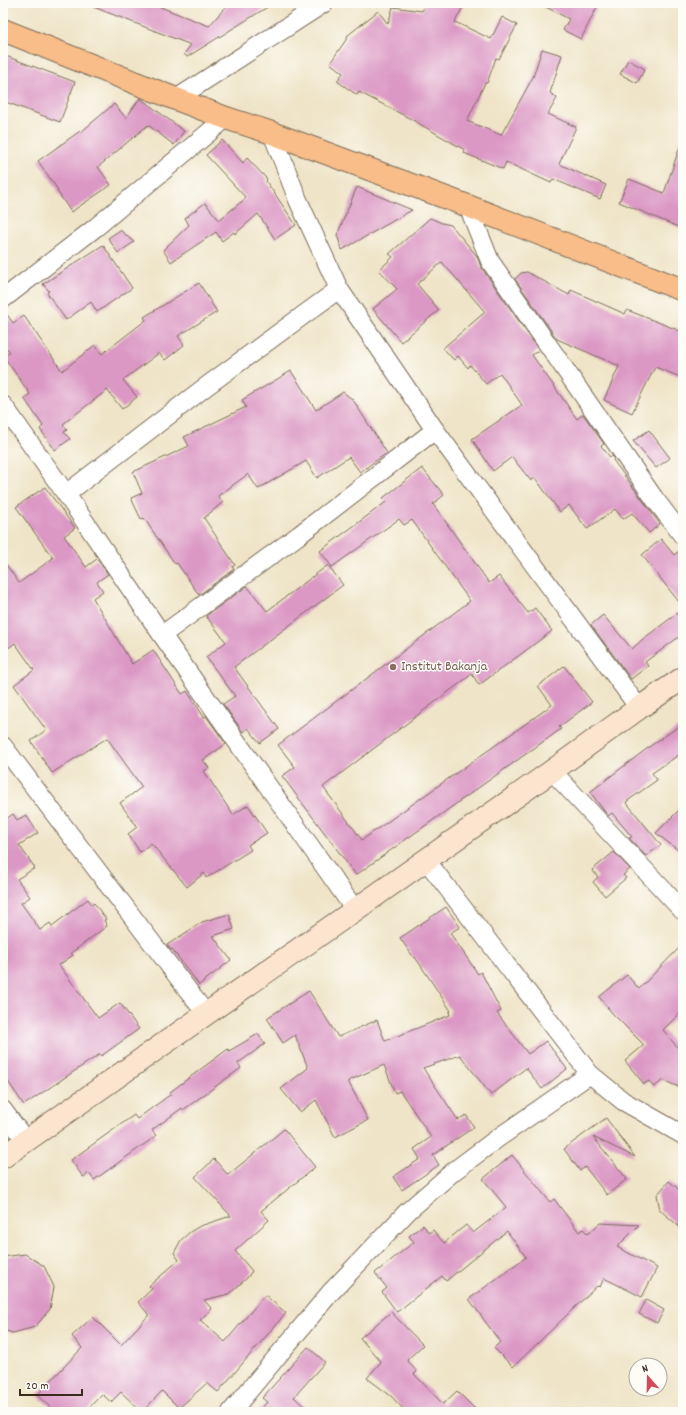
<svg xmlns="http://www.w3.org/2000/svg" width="686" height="1415" font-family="Dekko,sans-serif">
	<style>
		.building { fill: #db98c5 }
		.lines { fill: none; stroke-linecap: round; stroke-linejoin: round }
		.street-casing { stroke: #7a6b59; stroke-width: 20 }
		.secondary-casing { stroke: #7a6b59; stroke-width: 24 }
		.highway-casing { stroke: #7a6b59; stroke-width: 24 }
		.street { stroke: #fff; stroke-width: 18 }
		.secondary { stroke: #fce5cf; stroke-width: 22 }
		.highway { stroke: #f8bd88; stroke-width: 22 }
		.education-dot { fill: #8d6e63; stroke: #fdfcf7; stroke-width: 1.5 }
		.labels { text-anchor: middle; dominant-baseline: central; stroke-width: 3; stroke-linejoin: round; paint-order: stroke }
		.education-label { font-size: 14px; fill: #785e54; stroke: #fdfcf7; text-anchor: start }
	</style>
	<rect width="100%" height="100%" fill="#fdfcf7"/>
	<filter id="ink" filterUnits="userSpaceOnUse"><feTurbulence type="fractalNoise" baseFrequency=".025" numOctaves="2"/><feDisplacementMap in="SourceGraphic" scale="8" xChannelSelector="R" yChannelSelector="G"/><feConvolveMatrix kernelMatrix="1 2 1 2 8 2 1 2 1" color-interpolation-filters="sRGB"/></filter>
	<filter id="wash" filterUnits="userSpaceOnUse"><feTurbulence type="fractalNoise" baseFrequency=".012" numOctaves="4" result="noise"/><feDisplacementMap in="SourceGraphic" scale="16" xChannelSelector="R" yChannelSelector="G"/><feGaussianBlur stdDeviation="0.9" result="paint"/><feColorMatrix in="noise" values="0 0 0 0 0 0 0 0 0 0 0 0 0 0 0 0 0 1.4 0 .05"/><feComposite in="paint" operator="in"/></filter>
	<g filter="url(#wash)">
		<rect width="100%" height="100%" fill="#efe4c7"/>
		<g id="blocks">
			<g class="building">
				<polygon points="86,3 150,3 209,26 229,3 274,3 187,57 184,54 191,45 86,4"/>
				<polygon points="426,3 465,3 455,22 491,39 502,17 517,25 499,59 496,58 487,83 485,83 467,121 501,135 533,77 542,49 562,55 550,93 557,98 548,114 576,127 559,164 606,185 600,199 553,179 551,183 506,162 503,169 464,153 465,150 411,119 359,92 357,95 337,81 343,73 330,63 348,37 347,36 378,11 388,24 393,7 422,11"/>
				<polygon points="538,3 599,3 581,39 563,30 569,19"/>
				<polygon points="3,55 75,82 60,122 3,101"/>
				<polygon points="628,60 645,69 637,83 620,74"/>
				<polygon points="140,98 184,131 174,145 148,125 98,167 111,185 71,212 57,191 58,190 38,161 80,131 81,132 114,104 126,118"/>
				<polygon points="222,140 243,163 247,158 267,179 266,181 296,225 275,239 258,214 235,234 234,232 222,241 216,232 171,262 163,250 189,225 185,218 205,203 219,220 246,198 206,155"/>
				<polygon points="680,146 683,146 683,229 619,202 629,179 664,193"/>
				<polygon points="357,187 412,210 342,250 337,235"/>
				<polygon points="430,218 442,223 451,225 477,256 481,267 539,350 532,355 577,419 583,414 604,444 601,446 610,457 612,456 614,458 613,460 660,524 649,533 632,513 623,519 615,509 587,529 569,505 560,512 535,478 531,481 512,457 493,471 472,439 522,405 500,373 486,384 470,365 468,368 458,356 454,360 443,348 485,312 442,262 417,284 439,310 401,342 373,309 397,289 379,270 393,257 389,254"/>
				<polygon points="120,230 134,242 118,253 108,238"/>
				<polygon points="103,245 132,288 97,312 91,302 66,320 47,293 49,291 43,284"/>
				<polygon points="527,272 569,295 571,290 625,314 627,310 683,332 683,378 655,367 632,413 604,400 619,366 557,339 515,279 521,273"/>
				<polygon points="199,283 217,312 178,336 184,345 165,360 159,353 123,380 137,397 122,409 107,390 63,424 67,430 64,432 70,439 55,450 40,429 43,426 24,398 30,394 4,357 10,352 3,343 3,309 13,323 24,316 62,371 95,345 102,354 146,320 144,317"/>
				<polygon points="291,371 316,410 343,392 353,400 387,453 360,472 349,457 317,478 306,461 258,489 248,474 218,496 223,502 204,518 235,565 232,567 234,569 199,595 177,563 175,564 144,518 141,519 131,498 142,493 133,472 189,446 184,437 246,407 242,400"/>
				<polygon points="649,430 670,458 656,468 633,441"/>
				<polygon points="422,468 444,495 433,504 489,583 499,576 528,613 535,608 552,631 479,685 472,674 323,787 362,840 552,705 538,686 564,666 592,702 559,727 561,729 356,875 282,776 295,767 278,745 470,601 412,520 404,525 399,519 332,567 320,551 386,502 383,498"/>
				<polygon points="45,487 75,528 64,536 86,567 97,559 108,574 97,582 103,591 93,598 132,664 153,650 182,694 187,691 204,717 206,716 226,744 203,760 209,768 204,771 233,815 248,805 267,833 248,845 251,850 206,878 204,873 187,887 151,843 140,852 128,834 137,827 120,803 142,787 107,738 52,773 31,741 46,730 14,685 34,670 15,643 3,652 3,560 19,583 53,558 16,507"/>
				<polygon points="661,539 674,555 683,548 683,607 642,555"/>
				<polygon points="328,565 343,585 234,667 279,729 260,743 248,728 243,732 223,704 235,696 206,657 226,642 206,616 247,586 267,611"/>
				<polygon points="683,609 683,634 645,662 648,666 631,679 591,625 603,615 632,649 643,639"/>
				<polygon points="683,724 683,752 652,773 657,780 626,802 661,845 646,856 629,838 632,837 612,813 608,816 590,792 657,741"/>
				<polygon points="683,806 683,854 656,833"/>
				<polygon points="13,814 17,820 26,815 38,833 19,845 35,868 17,879 30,897 21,903 40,930 50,923 52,926 88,899 92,905 94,903 106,919 104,920 107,926 71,953 73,955 59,965 98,1018 120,1003 139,1029 101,1056 100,1054 24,1105 3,1074 3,821"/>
				<polygon points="614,852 630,869 623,875 626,878 605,896 593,882 598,877 592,870"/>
				<polygon points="446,907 460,927 450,933 478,974 481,972 501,1011 497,1013 528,1054 546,1041 567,1069 542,1089 526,1068 491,1095 460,1055 423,1068 458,1120 466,1115 474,1127 433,1155 439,1165 402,1190 393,1177 420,1159 414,1149 431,1137 400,1091 395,1093 384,1065 348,1081 368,1120 335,1137 316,1100 300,1112 281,1089 308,1068 295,1035 283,1043 267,1018 309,991 338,1037 377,1020 385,1041 450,1015 449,1012 451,1011 415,957 414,958 400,938"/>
				<polygon points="229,914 234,929 213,936 231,960 199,985 172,949 171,950 167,945 202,922"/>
				<polygon points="683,944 683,1010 663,1030 683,1054 683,1089 663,1080 654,1087 649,1081 644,1084 625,1061 644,1045 612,1013 599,997 627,975 639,989"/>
				<polygon points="258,1034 265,1044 238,1063 241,1068 183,1110 182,1108 152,1130 156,1136 94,1180 89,1173 83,1177 71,1160 134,1115 137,1119 171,1094 170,1092 228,1049 229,1051"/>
				<polygon points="606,1118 635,1157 593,1137 627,1179 607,1195 585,1167 580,1171 564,1149"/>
				<polygon points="284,1129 315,1167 261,1211 269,1220 235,1251 252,1271 247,1278 229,1294 204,1300 212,1309 200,1320 225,1342 265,1295 286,1313 218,1392 207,1383 179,1408 162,1391 142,1412 121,1392 111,1402 102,1394 85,1412 55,1412 37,1395 82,1348 72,1336 93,1317 121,1345 149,1315 138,1302 152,1289 149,1286 179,1260 174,1253 181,1240 190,1232 200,1226 231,1216 195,1177 214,1159 228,1175"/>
				<polygon points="512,1155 550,1202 554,1199 579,1232 583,1229 588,1234 600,1223 639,1225 617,1247 657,1268 642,1297 604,1278 600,1287 597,1286 513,1367 494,1348 500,1342 469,1299 526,1257 507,1231 446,1281 442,1276 397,1312 382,1292 387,1288 375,1273 414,1242 409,1236 423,1225 429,1233 433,1230 444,1243 466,1225 473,1233 505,1208 506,1207 483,1179"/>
				<polygon points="669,1181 683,1193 683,1230 660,1210 657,1195"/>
				<polygon points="25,1254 44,1266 54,1287 50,1309 35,1327 13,1333 3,1330 3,1257"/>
				<polygon points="646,1300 664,1310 657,1323 639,1314"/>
				<polygon points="391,1312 423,1345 407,1360 417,1372 414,1374 443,1404 457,1391 478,1412 406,1412 391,1396 367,1378 381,1362 360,1338"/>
				<polygon points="308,1347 325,1362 294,1397 310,1412 258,1412 267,1402 262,1398"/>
			</g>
		</g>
	</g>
	<g filter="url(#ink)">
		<use href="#blocks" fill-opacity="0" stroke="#7a6b59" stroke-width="1"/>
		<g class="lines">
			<defs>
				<g id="street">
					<polyline points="176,99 324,3"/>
					<polyline points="272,133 298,200 339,289 435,430 639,708"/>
					<polyline points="468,206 490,261 654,498 683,536"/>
					<polyline points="3,299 95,228 226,118"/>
					<polyline points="3,405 66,494 162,635 355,910"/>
					<polyline points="66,494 204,388 339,289"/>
					<polyline points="162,635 299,535 435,430"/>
					<polyline points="3,746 206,1014"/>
					<polyline points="552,771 683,911"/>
					<polyline points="426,860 590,1074 623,1101 683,1135"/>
					<polyline points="3,1110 26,1141"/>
					<polyline points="231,1412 330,1293 408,1211 454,1171 498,1138 590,1074"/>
				</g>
				<polyline id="secondary" points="3,1157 206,1014 355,910 552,771 639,708 683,678"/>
				<polyline id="highway" points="3,30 176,99 226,118 272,133 468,206 683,290"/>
			</defs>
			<use href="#street" class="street-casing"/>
			<use href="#secondary" class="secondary-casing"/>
			<use href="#highway" class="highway-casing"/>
			<use href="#street" class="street"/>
			<use href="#secondary" class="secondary"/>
			<use href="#highway" class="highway"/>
		</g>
	</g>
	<circle class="education-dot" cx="393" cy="667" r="4"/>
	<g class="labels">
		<g class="education-label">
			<text x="401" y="667">Institut Bakanja</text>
		</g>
	</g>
	<rect width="686" height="1415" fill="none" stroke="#fdfcf7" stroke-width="16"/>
	<g transform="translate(648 1377) rotate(340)"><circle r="19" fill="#fdfcf7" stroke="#afa8a0"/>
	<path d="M0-3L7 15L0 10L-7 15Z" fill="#d1495b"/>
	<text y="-6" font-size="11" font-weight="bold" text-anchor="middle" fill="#3b2a1e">N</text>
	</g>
	<path d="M20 1389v6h62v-6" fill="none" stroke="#3b2a1e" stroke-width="2"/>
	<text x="26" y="1389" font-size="12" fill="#3b2a1e" stroke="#fdfcf7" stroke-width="3" paint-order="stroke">20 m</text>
</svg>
